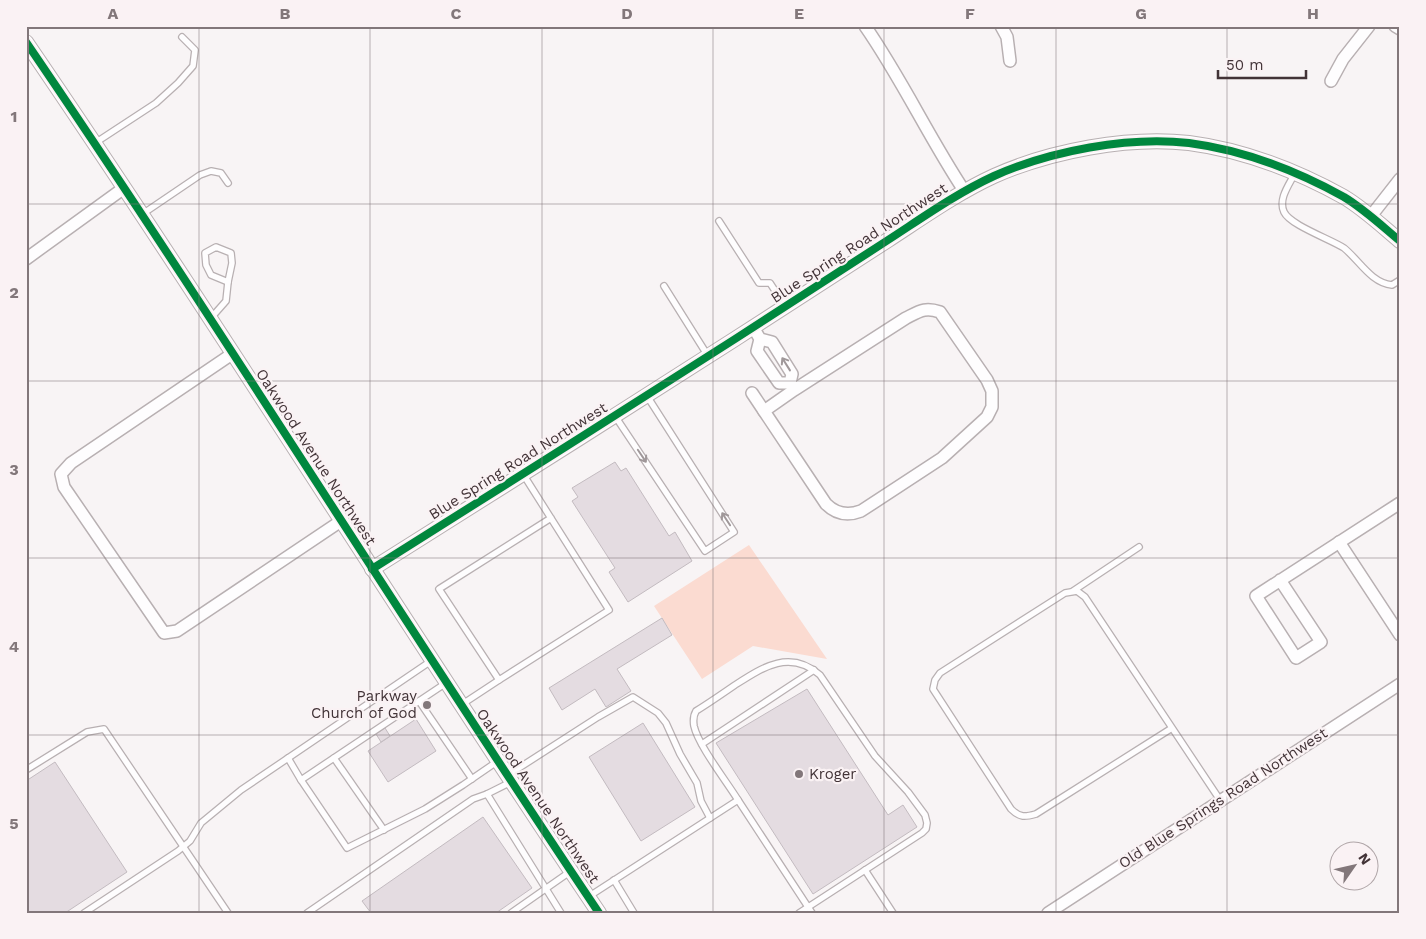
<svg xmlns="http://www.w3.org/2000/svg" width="1426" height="939" font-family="'Work Sans',sans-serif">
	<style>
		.green { fill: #fbdbd1 }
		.building { fill: #e4dce1; stroke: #c3bbc0 }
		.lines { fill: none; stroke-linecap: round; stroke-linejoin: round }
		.service-casing { stroke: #b8b0b2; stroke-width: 8 }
		.minor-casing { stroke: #b8b0b2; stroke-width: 14 }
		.tertiary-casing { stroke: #b8b0b2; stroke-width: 16 }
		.service { stroke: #fefdfe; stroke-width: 5.5 }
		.minor { stroke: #fefdfe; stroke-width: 11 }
		.tertiary { stroke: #fefdfe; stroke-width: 14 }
		.cycleway-casing { stroke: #faf2f4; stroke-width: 11 }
		.cycleway { stroke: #00873e; stroke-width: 8 }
		.oneway { stroke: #a0989a }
		.grid { fill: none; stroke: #82777a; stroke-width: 1; stroke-opacity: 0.55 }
		.poi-dot { fill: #82777a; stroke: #faf2f4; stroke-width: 2 }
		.labels { text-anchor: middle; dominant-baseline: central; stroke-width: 4.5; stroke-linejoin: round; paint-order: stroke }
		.street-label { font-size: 15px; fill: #423337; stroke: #faf2f4 }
		.poi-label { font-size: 15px; fill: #423337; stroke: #faf2f4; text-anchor: end }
		.neatline { fill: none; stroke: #82777a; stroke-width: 2 }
		.grid-label { font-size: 16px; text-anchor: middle; font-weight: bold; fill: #82777a }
	</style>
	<rect width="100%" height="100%" fill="#f8f4f5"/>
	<polygon class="green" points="749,545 827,659 753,646 702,679 654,606"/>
	<g class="building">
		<polygon points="615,462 621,471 626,468 669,536 675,532 692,561 628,602 609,572 615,568 572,501 578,497 572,488"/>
		<polygon points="662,618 672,635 617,669 631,691 606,707 595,689 562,710 549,688"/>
		<polygon points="807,689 888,815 903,805 917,827 813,894 716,743"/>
		<polygon points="416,719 436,751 388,782 368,751"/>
		<polygon points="643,723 695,807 641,841 589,757"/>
		<polygon points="385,728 390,736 381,742 376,734"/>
		<polygon points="55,762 127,872 65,913 26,913 26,781"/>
		<polygon points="483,817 532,888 496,913 371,913 362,901"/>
	</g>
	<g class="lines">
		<defs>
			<g id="service">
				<polyline points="95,143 156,103 178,83 193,66 195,50 182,37"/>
				<path d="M1295,173c-6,12 -17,26 -11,39 6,13 46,27 60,36 15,12 27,35 48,37l8,-5"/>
				<polyline points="141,215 200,175 211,171 221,173 228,183"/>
				<polyline points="719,221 759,283 770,283 785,306"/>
				<polygon points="216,247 231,253 232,263 228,282 211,275 206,265 205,253"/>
				<polyline points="664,286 708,356"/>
				<polyline points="211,318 226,301 228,282"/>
				<polyline points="615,416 705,551 734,532 647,396"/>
				<polyline points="523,474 609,610 499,680 439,589 551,518"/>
				<polyline points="1073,591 1139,547"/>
				<polyline points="446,683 301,780 347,848 425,809 463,785 498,761"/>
				<polyline points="419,701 472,779"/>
				<polyline points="461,705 499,680"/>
				<path d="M1172,728l-136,86c-11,3 -16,4 -25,-5l-78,-120 2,-9 5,-7 125,-80 12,-2 8,6 135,203"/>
				<polyline points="702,744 814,670"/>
				<polyline points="288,758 301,780"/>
				<polyline points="334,758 384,830"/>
				<polyline points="26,770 87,732 104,729 228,913"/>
				<polyline points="508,775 598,717 633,697 658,713 666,723 680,754 697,783 701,801 710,818"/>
				<polyline points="487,794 561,913"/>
				<path d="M738,800c-11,-18 -40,-55 -44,-74 -1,-6 -1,-10 2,-15 13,-8 26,-17 39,-26 28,-18 55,-36 85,-10l55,81 33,36 17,23 2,8 -1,6 -4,4 -123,80"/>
				<polyline points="865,870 893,913"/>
				<polyline points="614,880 634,913"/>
				<polyline points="588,897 738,800 812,913"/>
				<polyline points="84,913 178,851 190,841 201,823 241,790 431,661"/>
				<polyline points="307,913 473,799 487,794 511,782"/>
				<polyline points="511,913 571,871"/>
			</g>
			<g id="minor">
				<path d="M865,26c37,53 64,112 100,166"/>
				<polyline points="1001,26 1007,37 1010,61"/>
				<polyline points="1395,26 1400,29"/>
				<polyline points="1331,81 1343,59 1369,26"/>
				<polyline points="1371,216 1400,179"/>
				<polyline points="26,259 124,188"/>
				<polyline points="753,327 760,339 772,342 792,374 790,383 779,383 757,351 760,339"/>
				<polyline points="232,354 71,463 61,474 64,487 164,633 177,631 341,521"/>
				<path d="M790,383l4,7 112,-72c14,-7 19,-11 34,-6l47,68 5,11v16l-5,10 -45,41 -81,53c-13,5 -25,3 -35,-7l-62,-93 30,-21"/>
				<polyline points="752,393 764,411"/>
				<polyline points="1339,542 1400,635"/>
				<polyline points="1280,580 1321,642 1296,658 1256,596 1400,503"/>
				<polyline points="1048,913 1400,684"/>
			</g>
			<g id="tertiary">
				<path d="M26,42c196,287 379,583 573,871"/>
				<path d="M372,569c122,-76 242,-153 363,-230 51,-33 102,-66 153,-99 34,-22 69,-47 106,-64 56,-25 134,-40 195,-33 54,7 108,28 155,54 20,12 38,29 56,44"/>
			</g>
		</defs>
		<use href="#service" class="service-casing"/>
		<use href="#minor" class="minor-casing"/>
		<use href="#tertiary" class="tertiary-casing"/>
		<use href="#service" class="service"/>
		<use href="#minor" class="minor"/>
		<use href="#tertiary" class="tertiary"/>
		<defs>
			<g id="cycleway">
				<path d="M26,42c196,287 379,583 573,871"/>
				<path d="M372,569c122,-76 242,-153 363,-230 51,-33 102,-66 153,-99 34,-22 69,-47 106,-64 56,-25 134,-40 195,-33 54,7 108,28 155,54 20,12 38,29 56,44"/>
			</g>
		</defs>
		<use href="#cycleway" class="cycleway-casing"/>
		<use href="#cycleway" class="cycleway"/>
	</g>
	<defs><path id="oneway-shaft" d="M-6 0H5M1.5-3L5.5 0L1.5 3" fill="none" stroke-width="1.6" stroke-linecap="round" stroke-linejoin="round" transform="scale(1.25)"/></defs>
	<g class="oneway">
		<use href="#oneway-shaft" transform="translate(786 364) rotate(-122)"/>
		<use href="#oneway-shaft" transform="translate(642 456) rotate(56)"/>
		<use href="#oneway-shaft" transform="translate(726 519) rotate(-123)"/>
	</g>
	<path class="grid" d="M199,26v887M370,26v887M542,26v887M713,26v887M884,26v887M1056,26v887M1227,26v887M26,204h1374M26,381h1374M26,558h1374M26,735h1374"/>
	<g class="poi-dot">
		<circle cx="427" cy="705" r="5"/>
		<circle cx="799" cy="774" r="5"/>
	</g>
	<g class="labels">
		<g class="street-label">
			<text transform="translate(859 243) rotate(-33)">Blue Spring Road Northwest</text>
			<text transform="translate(316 457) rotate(57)">Oakwood Avenue Northwest</text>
			<text transform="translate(518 461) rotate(-32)">Blue Spring Road Northwest</text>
			<text transform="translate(538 796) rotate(56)">Oakwood Avenue Northwest</text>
			<text transform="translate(1223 798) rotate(-33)">Old Blue Springs Road Northwest</text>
		</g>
		<g class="poi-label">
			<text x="417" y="696">Parkway<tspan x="417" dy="17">Church of God</tspan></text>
			<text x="809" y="774" text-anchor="start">Kroger</text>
		</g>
	</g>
	<rect width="1426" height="939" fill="none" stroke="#faf2f4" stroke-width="55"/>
	<g transform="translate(1354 866) rotate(56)"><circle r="24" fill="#faf2f4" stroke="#b0a6a8"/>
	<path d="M0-4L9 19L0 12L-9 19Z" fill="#82777a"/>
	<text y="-8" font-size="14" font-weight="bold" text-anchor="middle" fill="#423337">N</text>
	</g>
	<path d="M1218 70v8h88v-8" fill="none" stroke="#423337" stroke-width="2.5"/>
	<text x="1226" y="70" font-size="15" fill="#423337" stroke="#faf2f4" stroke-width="4" paint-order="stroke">50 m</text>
	<rect x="28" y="28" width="1370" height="884" class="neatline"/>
	<g class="grid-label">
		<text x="113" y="19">A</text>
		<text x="285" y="19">B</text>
		<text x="456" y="19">C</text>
		<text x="627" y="19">D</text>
		<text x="799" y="19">E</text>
		<text x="970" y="19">F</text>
		<text x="1141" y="19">G</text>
		<text x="1313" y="19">H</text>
		<text x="14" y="122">1</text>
		<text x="14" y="298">2</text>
		<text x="14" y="475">3</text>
		<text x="14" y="652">4</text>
		<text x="14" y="829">5</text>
	</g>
</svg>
